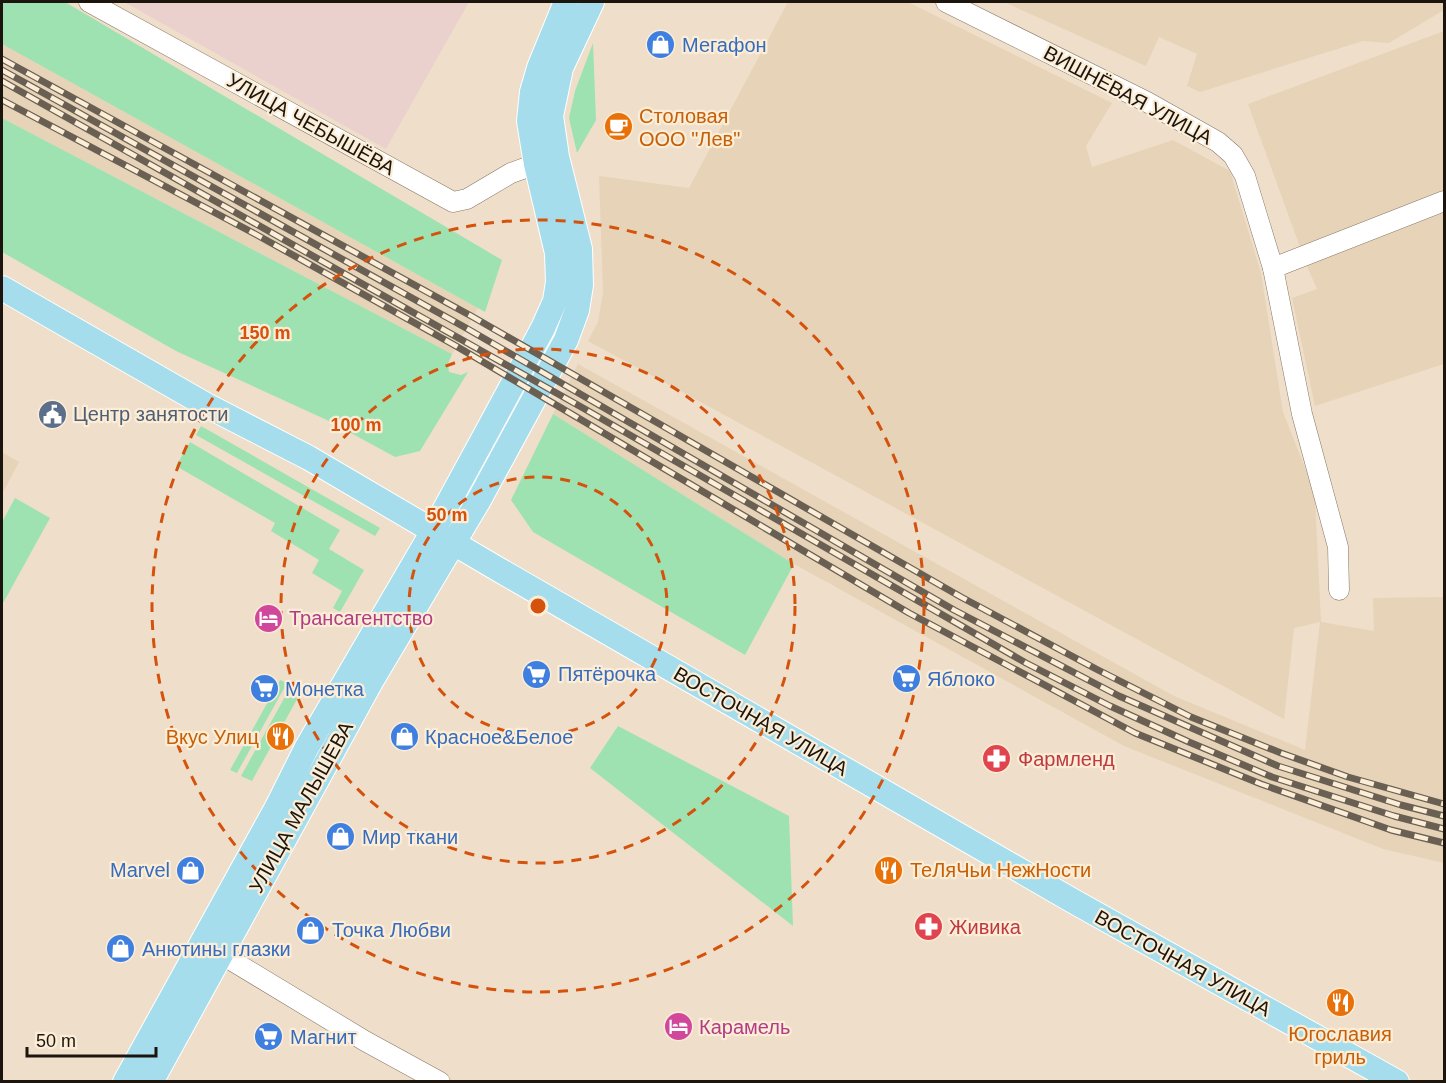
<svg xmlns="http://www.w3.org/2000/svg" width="1446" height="1083" font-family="Helvetica,sans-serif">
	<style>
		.commercial { fill: #ebd1ce }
		.built { fill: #e7d3b8 }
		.green { fill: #9ee2b2 }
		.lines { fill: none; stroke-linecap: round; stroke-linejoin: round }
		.minor-casing { stroke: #857764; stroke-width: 21 }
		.major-casing { stroke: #fff; stroke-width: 26 }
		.minor { stroke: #fff; stroke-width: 20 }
		.major { stroke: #a5ddec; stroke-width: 24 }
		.rail-casing { stroke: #696053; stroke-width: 7 }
		.rail { stroke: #fcedd7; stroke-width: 4.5; stroke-dasharray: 14; stroke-linecap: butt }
		.ring { fill: none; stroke: #d4520c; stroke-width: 3; stroke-dasharray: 10 8 }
		.labels { text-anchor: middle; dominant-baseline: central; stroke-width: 4.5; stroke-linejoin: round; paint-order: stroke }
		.shop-label { font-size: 20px; fill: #366cbe; stroke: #fcedd7; text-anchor: start }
		.street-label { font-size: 20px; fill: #1b150e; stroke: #fcedd7 }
		.food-label { font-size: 20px; fill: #c56008; stroke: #fcedd7; text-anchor: start }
		.service-label { font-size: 20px; fill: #4e5e75; stroke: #fcedd7; text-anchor: start }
		.hotel-label { font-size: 20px; fill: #b23c85; stroke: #fcedd7; text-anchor: start }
		.health-label { font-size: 20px; fill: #be3a42; stroke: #fcedd7; text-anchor: start }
		.centre { fill: #d4520c; stroke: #fcedd7; stroke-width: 3 }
		.ring-label { font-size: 18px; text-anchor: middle; font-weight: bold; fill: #d4520c; stroke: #fcedd7; stroke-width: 4.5; stroke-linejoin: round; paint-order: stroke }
	</style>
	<rect width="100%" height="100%" fill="#efdfca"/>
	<polygon class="commercial" points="124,2 469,2 386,149"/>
	<g class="built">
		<polygon points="788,2 908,2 1112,103 1086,146 1092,167 1173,140 1230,171 1261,273 1283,412 1307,473 1315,499 1321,622 1374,631 1373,598 1444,597 1444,863 1383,849 1124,746 794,564 553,414 578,364 1174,696 1305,750 1320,622 1294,628 1284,719 588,341 598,322 603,292 599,176 689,188"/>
		<polygon points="1004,2 1444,2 1444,10 1389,43 1363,41 1200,92 1187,86 1197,54 1159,37 1146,66"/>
		<polygon points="1444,31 1444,190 1300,247 1248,104"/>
		<polygon points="2,44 478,308 452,354 2,118"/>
		<polygon points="1444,212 1444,364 1315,406 1292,298 1317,289 1306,264"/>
		<polygon points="2,452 19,462 2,494"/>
	</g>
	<g class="green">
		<polygon points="2,2 65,2 502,260 485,312 2,44"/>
		<polygon points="593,43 596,120 577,153 569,118 575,91"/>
		<polygon points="2,118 452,354 448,364 449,372 461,375 468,372 420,451 395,457 329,421 176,351 2,252"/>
		<polygon points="553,414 794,564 745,655 533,532 511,500"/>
		<polygon points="201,426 380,528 375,536 196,435"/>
		<polygon points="190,442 340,530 329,549 364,570 340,612 333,608 342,591 312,573 319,560 271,531 275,523 176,466"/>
		<polygon points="15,498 50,518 2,605 2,522"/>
		<polygon points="280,680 287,683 237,773 230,770"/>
		<polygon points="291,686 301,692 252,781 241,776"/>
		<polygon points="618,726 789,816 793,926 590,768"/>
	</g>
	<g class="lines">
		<defs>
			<g id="minor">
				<polyline points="89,2 453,202 467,199 511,173 536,164"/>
				<polyline points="946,2 1147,102 1218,142 1233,155 1245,176 1273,268 1302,414 1338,547 1339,590"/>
				<polyline points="1273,268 1444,201"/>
				<polyline points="221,954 365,1041 440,1082"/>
			</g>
			<g id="major">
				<polyline points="2,288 206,405 309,458 496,568 1073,901 1397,1082"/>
				<polyline points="125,1082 277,807 307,747 433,531 488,430 543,328 555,301 558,282 557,253 536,164 529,121 532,92 539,68 566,2"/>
				<polyline points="151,1082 373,678 479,500 566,340 577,310 581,285 580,249 557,157 551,116 561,68 592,2"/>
			</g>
		</defs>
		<use href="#minor" class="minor-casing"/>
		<use href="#major" class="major-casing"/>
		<use href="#minor" class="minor"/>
		<use href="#major" class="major"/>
		<defs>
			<g id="rail">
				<polyline points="2,59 473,317 961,597 1098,670 1191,717 1281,753 1348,777 1444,804"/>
				<polyline points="2,70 466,328 954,610 1119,696 1278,766 1401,805 1444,816"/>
				<polyline points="2,81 583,408 1026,663 1110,706 1189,742 1272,777 1394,816 1444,829"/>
				<polyline points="2,100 257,235 456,346 909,613 1135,733 1261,784 1391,830 1444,843"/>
			</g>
		</defs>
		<use href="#rail" class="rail-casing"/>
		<use href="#rail" class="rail"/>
	</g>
	<g class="ring">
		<circle cx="538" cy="606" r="129"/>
		<circle cx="538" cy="606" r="257"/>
		<circle cx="538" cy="606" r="386"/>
	</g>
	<defs>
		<symbol id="shop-disc" viewBox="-11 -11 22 22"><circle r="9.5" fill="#3f7fe0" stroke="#fcedd7"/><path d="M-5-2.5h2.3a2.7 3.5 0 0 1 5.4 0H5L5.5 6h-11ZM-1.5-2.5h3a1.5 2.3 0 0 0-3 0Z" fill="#fff"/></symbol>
		<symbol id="cafe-disc" viewBox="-11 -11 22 22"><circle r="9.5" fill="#e8710a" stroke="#fcedd7"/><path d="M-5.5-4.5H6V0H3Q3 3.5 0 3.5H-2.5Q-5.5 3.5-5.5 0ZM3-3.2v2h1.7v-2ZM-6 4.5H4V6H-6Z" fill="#fff"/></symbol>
		<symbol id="civic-disc" viewBox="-11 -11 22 22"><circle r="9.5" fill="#5c6f8a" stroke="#fcedd7"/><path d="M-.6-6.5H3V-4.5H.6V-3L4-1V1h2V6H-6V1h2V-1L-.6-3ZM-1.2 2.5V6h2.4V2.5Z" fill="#fff"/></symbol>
		<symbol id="hotel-disc" viewBox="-11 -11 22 22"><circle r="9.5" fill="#d1479c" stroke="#fcedd7"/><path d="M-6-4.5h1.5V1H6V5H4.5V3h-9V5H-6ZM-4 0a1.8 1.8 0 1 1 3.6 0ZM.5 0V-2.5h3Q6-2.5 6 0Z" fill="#fff"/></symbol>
		<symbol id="supermarket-disc" viewBox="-11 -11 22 22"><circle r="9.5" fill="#3f7fe0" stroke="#fcedd7"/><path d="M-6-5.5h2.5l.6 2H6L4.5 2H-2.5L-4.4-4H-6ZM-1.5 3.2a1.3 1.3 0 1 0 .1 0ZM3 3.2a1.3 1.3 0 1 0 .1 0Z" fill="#fff"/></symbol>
		<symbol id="restaurant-disc" viewBox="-11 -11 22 22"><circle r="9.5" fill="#e8710a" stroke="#fcedd7"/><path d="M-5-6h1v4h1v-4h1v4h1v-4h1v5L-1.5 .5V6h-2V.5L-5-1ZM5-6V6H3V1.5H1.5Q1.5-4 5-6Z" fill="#fff"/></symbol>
		<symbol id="pharmacy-disc" viewBox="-11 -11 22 22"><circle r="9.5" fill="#e0444e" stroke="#fcedd7"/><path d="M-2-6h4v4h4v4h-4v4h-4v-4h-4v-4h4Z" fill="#fff"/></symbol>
	</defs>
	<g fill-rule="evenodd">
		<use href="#shop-disc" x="644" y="28" width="33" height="33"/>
		<use href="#cafe-disc" x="602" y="110" width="33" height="33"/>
		<use href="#civic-disc" x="36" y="398" width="33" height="33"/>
		<use href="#hotel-disc" x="252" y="602" width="33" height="33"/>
		<use href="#supermarket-disc" x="520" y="658" width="33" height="33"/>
		<use href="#supermarket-disc" x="890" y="662" width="33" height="33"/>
		<use href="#supermarket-disc" x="248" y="672" width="33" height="33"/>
		<use href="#restaurant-disc" x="264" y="720" width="33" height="33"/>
		<use href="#shop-disc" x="388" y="720" width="33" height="33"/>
		<use href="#pharmacy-disc" x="980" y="742" width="33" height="33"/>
		<use href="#shop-disc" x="324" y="820" width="33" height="33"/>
		<use href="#shop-disc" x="174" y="854" width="33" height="33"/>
		<use href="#restaurant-disc" x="872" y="854" width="33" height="33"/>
		<use href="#pharmacy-disc" x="912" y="910" width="33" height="33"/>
		<use href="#shop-disc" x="294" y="914" width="33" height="33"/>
		<use href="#shop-disc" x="104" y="932" width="33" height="33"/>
		<use href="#restaurant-disc" x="1324" y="986" width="33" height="33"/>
		<use href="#hotel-disc" x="662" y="1010" width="33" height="33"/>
		<use href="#supermarket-disc" x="252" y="1020" width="33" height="33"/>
	</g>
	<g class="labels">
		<g class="shop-label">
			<text x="682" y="45">Мегафон</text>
			<text x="558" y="674">Пятёрочка</text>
			<text x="927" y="679">Яблоко</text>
			<text x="285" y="689">Монетка</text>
			<text x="425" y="737">Красное&amp;Белое</text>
			<text x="362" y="837">Мир ткани</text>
			<text x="170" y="870" text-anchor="end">Marvel</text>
			<text x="332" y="930">Точка Любви</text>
			<text x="142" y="949">Анютины глазки</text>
			<text x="290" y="1037">Магнит</text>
		</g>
		<g class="street-label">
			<text transform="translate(1128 95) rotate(28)">ВИШНЁВАЯ УЛИЦА</text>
			<text transform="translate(311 124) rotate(29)">УЛИЦА ЧЕБЫШЁВА</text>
			<text transform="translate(761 721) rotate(30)">ВОСТОЧНАЯ УЛИЦА</text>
			<text transform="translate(301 807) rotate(-61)">УЛИЦА МАЛЫШЕВА</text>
			<text transform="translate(1183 963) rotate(29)">ВОСТОЧНАЯ УЛИЦА</text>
		</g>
		<g class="food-label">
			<text x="639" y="116">Столовая<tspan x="639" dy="23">ООО "Лев"</tspan></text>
			<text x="259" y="737" text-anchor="end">Вкус Улиц</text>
			<text x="910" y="870">ТеЛяЧьи НежНости</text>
			<text x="1340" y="1034" text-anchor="middle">Югославия<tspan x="1340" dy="23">гриль</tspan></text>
		</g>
		<g class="service-label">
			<text x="73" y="414">Центр занятости</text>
		</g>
		<g class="hotel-label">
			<text x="289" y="618">Трансагентство</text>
			<text x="699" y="1027">Карамель</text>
		</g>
		<g class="health-label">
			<text x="1018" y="759">Фармленд</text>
			<text x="949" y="927">Живика</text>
		</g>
	</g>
	<circle cx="538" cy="606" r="9" class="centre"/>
	<g class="ring-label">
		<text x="265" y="339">150 m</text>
		<text x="356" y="431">100 m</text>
		<text x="447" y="521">50 m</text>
	</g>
	<rect width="1446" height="1083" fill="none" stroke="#1b150e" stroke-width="6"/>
	<path d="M27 1047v9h129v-9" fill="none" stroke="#1b150e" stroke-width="3"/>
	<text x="36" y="1047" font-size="18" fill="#1b150e" stroke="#fcedd7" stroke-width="4.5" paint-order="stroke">50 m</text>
</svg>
